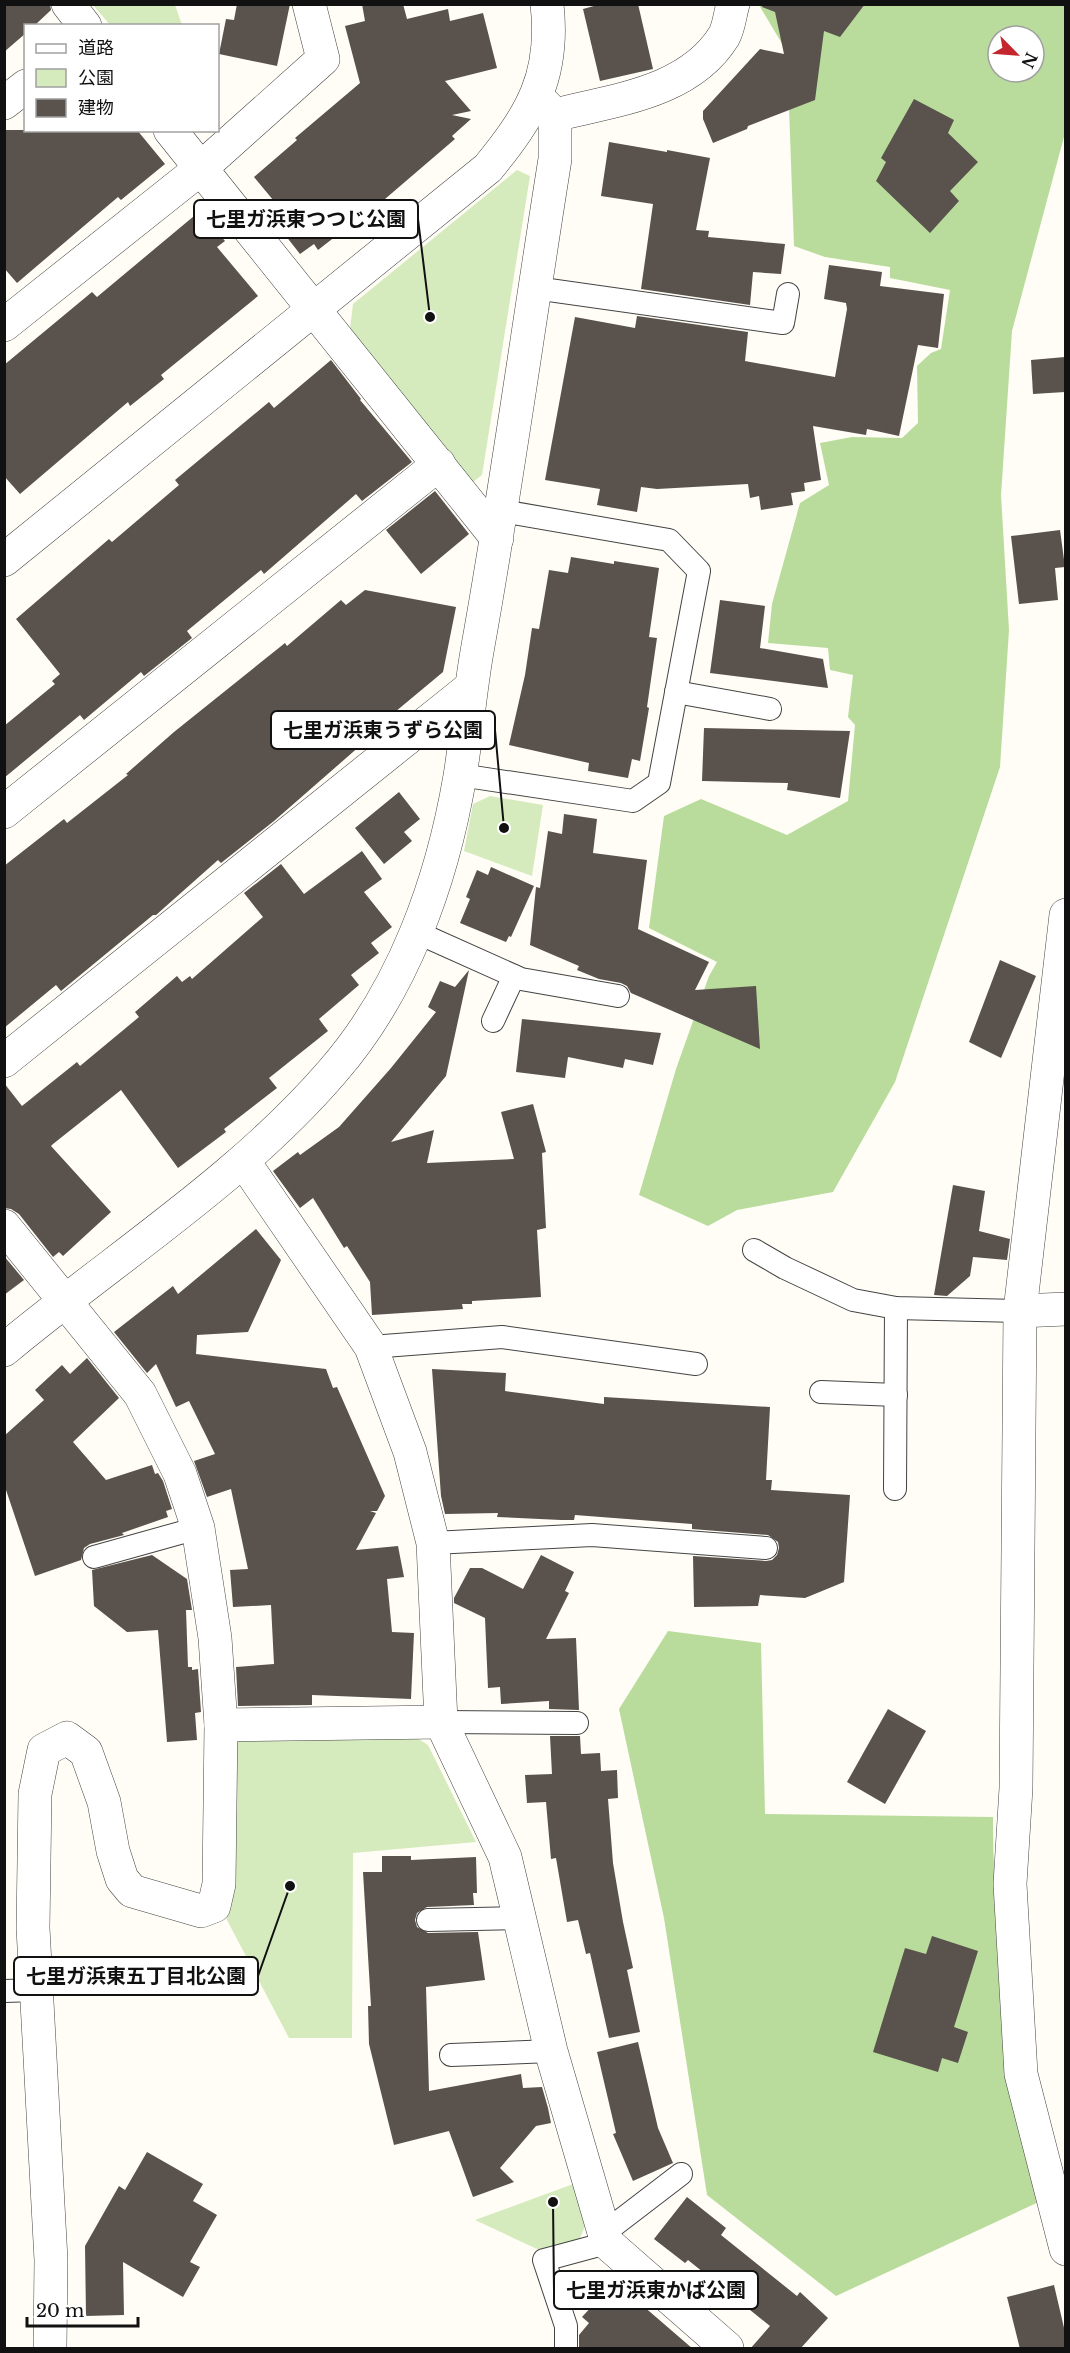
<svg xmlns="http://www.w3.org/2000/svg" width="1070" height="2353" font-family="'Libre Baskerville','Noto Sans JP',serif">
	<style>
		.green { fill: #d5ebbd }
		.forest { fill: #b9dc9c; fill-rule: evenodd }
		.building { fill: #5a524d }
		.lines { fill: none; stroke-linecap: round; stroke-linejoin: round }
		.service-casing { stroke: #444; stroke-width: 24 }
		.minor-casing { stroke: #444; stroke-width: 34 }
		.tertiary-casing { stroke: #444; stroke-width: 34 }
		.service { stroke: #fff; stroke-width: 22 }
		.minor { stroke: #fff; stroke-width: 33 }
		.tertiary { stroke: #fff; stroke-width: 33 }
		.leader { fill: none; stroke: #111; stroke-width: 2 }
		.callout-dot { fill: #111; stroke: #fff; stroke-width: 2 }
		.callout { fill: #fff; stroke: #111; stroke-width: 2 }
		.callout-label { font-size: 20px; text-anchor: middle; font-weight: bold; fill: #111 }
	</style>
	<rect width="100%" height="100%" fill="#fffdf5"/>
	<g class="green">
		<polygon points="93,5 175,5 182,25 110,25"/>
		<polygon points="517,170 530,176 482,475 473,482 350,329 353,304"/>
		<polygon points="490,796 543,805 532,876 464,851 473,804"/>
		<polygon points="412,1735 428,1745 476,1842 353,1853 352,2038 289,2038 227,1920 230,1747 239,1739"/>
		<polygon points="576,2183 586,2224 579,2240 565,2247 537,2249 475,2220"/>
	</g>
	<g class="forest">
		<path d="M759,5h306v128l-53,198 -11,164 8,135 -9,137 -105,315 -62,110 -96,18 -29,16 -69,-31 37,-126 33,-93 8,-14 -68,-34 15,-112 37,-17 86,36 61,-34 7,-76 -7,-8 5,-42 -23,-5 -2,-22 -60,-5 4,-39 28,-101 29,-18 -9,-42 32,-6 50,1 16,-15 -1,-57 14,-13 10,-4 9,-59 -60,-12v-11l-65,-10 -31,-11 -7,-194zM998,36h36v36h-36z"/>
		<path d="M668,1631l93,12 4,171 228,3c-1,129 28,257 48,384l-205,95 -129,-101 -43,-277 -45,-209z"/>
	</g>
	<g class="building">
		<polygon points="4,4 50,4 51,10 34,26 26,26 26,33 4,52"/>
		<polygon points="237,4 290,4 277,66 219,54 226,19 234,20"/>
		<polygon points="362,4 403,4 407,19 448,9 450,21 483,13 497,68 445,81 471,111 452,115 471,119 452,136 455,139 364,217 363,215 318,250 314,244 300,254 278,226 288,218 254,177 297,140 295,138 360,83 345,26 365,21"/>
		<polygon points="601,4 638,4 653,69 600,81 583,9"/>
		<polygon points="763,4 865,4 840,37 824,31 815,100 748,126 747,129 713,143 703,119 703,111 760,49 784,54 775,12 762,7"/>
		<polygon points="914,99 954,120 948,133 978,162 950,191 959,201 930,233 876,181 886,162 881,158"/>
		<polygon points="4,130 137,130 165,164 121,200 118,197 17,283 4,268"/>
		<polygon points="609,142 667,152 667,150 710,158 696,230 709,231 708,237 785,244 781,274 753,272 750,305 641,289 653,204 601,196"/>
		<polygon points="200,211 225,241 217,247 258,296 161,375 164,379 130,406 128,402 20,494 4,476 4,365 92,292 97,297"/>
		<polygon points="829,265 882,272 880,286 944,294 938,348 918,345 899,436 867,429 866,435 813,426 821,480 804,483 805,491 791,493 793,505 761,510 759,496 750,498 748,484 657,489 641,487 637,512 597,505 600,489 545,480 575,317 635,328 637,316 748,332 745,361 835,377 847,309 846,303 824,299"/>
		<polygon points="1065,357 1065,392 1033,394 1031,360"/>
		<polygon points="331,360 361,399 360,400 412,462 362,501 356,494 264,574 261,570 187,631 192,638 144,676 141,672 84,720 80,715 4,778 4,726 55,684 52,681 60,674 16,619 109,539 112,542 179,485 175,480 269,402 274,408"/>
		<polygon points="435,491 469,534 421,574 386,530"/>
		<polygon points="1060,530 1065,567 1055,568 1058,600 1019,604 1011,536"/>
		<polygon points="571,557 614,564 614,561 659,568 649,637 657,638 647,707 649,708 640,761 632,759 628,778 588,771 589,763 509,745 525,675 532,628 539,629 549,570 568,573"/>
		<polygon points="365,590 456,607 443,672 365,737 366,739 360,744 361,745 274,821 221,863 218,860 156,915 153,915 61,991 56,985 4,1028 4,866 64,819 67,823 128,775 126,774 174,732 285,643 287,646 341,600 346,605"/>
		<polygon points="720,600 765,606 760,648 823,659 828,688 710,673"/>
		<polygon points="704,728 850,731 840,798 787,790 788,783 702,781"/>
		<polygon points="399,792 420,819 404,832 412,841 384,864 355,828"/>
		<polygon points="564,814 597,819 593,853 647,860 638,929 709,962 695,990 756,986 760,1049 631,993 627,986 621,983 599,979 577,970 579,966 530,945 536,887 540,888 548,831 562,834"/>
		<polygon points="362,851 382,879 364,892 392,927 371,943 379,953 351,975 359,985 319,1019 328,1031 269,1078 277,1088 224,1129 226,1132 178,1168 121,1090 53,1144 51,1146 111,1212 63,1256 59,1252 53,1257 19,1214 11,1209 4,1208 4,1083 22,1106 77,1062 80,1066 139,1017 135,1012 177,976 182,982 190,976 192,979 263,917 244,893 281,864 304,894"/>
		<polygon points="491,867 534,886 511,937 509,936 506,942 460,923 470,899 466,897 477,870 488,875"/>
		<polygon points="1000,960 1036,976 1001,1058 969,1042"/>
		<polygon points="469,970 446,1076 391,1142 434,1130 427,1163 514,1159 501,1112 533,1104 546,1152 542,1153 546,1228 537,1230 541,1297 472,1301 472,1304 462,1304 463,1309 372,1315 370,1282 347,1246 344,1248 313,1198 300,1208 273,1171 298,1152 300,1155 339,1127 391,1068 436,1012 428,1007 440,981 455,987"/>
		<polygon points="522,1019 661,1033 653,1065 625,1059 623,1068 568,1057 565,1078 516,1072"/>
		<polygon points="953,1185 985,1191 979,1231 1010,1239 1007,1260 973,1257 970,1276 947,1296 934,1295"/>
		<polygon points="256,1229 281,1260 248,1332 197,1335 196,1354 326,1369 333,1388 337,1387 385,1496 377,1511 370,1511 376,1513 356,1550 398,1546 404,1577 387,1579 392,1632 414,1633 411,1699 312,1695 312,1705 238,1706 236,1667 274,1664 271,1605 233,1607 230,1570 248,1569 231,1489 207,1497 194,1461 215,1454 189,1401 176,1407 156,1364 147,1373 114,1332 173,1286 178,1294"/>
		<polygon points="4,1256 24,1280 4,1295"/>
		<polygon points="87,1358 119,1398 73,1442 106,1480 152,1465 155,1474 158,1473 163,1481 172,1509 166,1511 168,1517 122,1533 124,1535 90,1544 84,1548 81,1560 35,1576 4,1484 4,1436 44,1400 35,1390 62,1365 70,1374"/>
		<polygon points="432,1369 506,1373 505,1391 604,1404 604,1397 770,1407 766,1480 772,1480 771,1490 850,1495 844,1582 805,1598 760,1595 758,1606 694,1607 693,1556 766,1561 772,1560 777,1555 779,1548 778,1542 768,1535 692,1529 692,1524 575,1515 574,1520 561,1520 497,1517 498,1513 445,1514 441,1496"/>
		<polygon points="152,1555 187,1579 192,1610 186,1610 188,1667 192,1667 192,1670 198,1669 201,1712 195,1713 197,1740 167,1742 158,1630 127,1632 94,1606 92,1570"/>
		<polygon points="541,1555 574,1572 565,1591 569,1593 546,1639 576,1638 579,1710 549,1709 549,1701 501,1704 500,1687 488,1688 485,1618 454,1603 454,1598 470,1568 482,1568 523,1589"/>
		<polygon points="888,1709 926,1731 885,1804 847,1782"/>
		<polygon points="550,1736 580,1736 581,1754 600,1753 601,1771 617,1770 618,1798 608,1799 613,1863 623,1922 633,1968 627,1970 640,2032 609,2038 590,1953 586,1954 578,1920 567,1922 556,1858 551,1859 546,1802 527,1803 525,1775 552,1774"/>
		<polygon points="382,1856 411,1856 411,1860 476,1857 477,1893 473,1893 474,1905 427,1907 417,1913 415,1920 417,1927 428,1933 478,1932 485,1980 426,1987 429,2091 521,2074 523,2088 542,2087 548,2108 551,2123 536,2126 500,2168 514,2182 473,2197 449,2131 394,2145 369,2044 368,2006 371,2006 363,1872 382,1872"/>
		<polygon points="932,1936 978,1951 954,2027 968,2032 958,2063 942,2058 938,2072 873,2052 905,1948 926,1954"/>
		<polygon points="638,2042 658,2128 673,2163 633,2181 613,2134 616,2133 597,2052"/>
		<polygon points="147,2152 203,2184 193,2201 217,2215 190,2262 200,2267 183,2297 123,2262 124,2315 86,2316 85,2246 119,2186 125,2190"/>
		<polygon points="687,2197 726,2228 721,2235 797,2296 800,2292 828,2318 800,2349 750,2349 770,2326 688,2260 685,2263 654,2239"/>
		<polygon points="618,2278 645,2303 642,2305 693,2349 579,2349 579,2335 589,2323 582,2317"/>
		<polygon points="1054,2285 1065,2332 1065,2349 1020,2349 1007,2297"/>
	</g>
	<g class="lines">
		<defs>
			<g id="service">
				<polyline points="535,288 783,323 788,294"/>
				<polyline points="676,692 770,709"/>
				<polyline points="460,775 633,801 659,783 699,571 669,540 502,511"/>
				<polyline points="416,932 521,979 618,996"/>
				<polyline points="493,1021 514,976"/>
				<polyline points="754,1250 785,1268 853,1300 896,1308 1020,1311"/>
				<polyline points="371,1347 502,1337 696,1364"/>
				<polyline points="821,1392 896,1395"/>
				<polyline points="895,1489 896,1308"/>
				<polyline points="433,1543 592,1535 766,1548"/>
				<polyline points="94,1557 198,1528"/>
				<polyline points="441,1722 577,1723"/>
				<polyline points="428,1920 519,1918"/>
				<polyline points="4,1991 37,1990"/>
				<polyline points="451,2055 551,2051"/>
				<polyline points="604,2233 681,2174"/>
				<polyline points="566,2348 566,2326 544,2260 607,2243"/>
			</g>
			<g id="minor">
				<polyline points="68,4 85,26"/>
				<polyline points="4,103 26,86"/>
				<path d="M555,115c58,-15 134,-22 169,-79 5,-9 6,-22 9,-32"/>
				<polyline points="170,130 497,538"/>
				<polyline points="4,325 200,169 323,59 309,4"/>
				<polyline points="4,812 439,464"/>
				<polyline points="1066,915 1020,1311 1016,1788 1010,1884 1021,2074 1066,2249"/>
				<polyline points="4,1061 470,688"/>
				<polyline points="244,1162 371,1347 410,1452 433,1543 441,1722 505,1857 551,2051 607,2243 727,2348"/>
				<polyline points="4,1226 140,1394 180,1474 198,1528 215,1638 221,1725 219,1884 214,1906 201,1911 132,1891 122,1879 113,1851 104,1802 86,1752 67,1738 44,1750 35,1794 33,1928 51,2260 50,2348"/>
				<polyline points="1020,1311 1066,1309"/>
				<polyline points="221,1725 441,1722"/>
			</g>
			<g id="tertiary">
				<path d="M4,560l484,-392c44,-54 67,-92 59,-164"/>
				<path d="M4,1350c109,-91 235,-170 328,-278 71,-81 110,-190 128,-296 7,-43 10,-87 18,-130 29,-162 51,-325 77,-487v-44l-18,-18"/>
			</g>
		</defs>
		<use href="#service" class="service-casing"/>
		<use href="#minor" class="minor-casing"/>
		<use href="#tertiary" class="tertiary-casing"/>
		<use href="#service" class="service"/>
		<use href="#minor" class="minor"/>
		<use href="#tertiary" class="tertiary"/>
	</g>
	<path class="leader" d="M430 317L418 219M504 828L495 730M290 1886L258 1976M553 2202L554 2290"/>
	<g class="callout-dot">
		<circle cx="430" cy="317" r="6"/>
		<circle cx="504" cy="828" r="6"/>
		<circle cx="290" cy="1886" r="6"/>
		<circle cx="553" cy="2202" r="6"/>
	</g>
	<g class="callout">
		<rect x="194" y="200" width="224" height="38" rx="6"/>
		<rect x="271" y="711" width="224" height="38" rx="6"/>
		<rect x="14" y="1957" width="244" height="38" rx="6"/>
		<rect x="554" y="2271" width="204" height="38" rx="6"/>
	</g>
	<g class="callout-label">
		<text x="306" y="226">七里ガ浜東つつじ公園</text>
		<text x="383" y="737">七里ガ浜東うずら公園</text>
		<text x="136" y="1983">七里ガ浜東五丁目北公園</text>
		<text x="656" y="2297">七里ガ浜東かば公園</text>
	</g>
	<rect width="1070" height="2353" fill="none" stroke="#111111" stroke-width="12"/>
	<rect x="24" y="24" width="195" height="108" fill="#ffffff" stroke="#a0a0a0" stroke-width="1.5"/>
	<rect x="36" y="44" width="30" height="9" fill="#ffffff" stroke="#a0a0a0" stroke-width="1.5"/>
	<text x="78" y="54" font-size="18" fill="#111111">道路</text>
	<rect x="36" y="69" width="30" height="18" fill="#d5ebbd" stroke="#a0a0a0" stroke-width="1.5"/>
	<text x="78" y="84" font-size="18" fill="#111111">公園</text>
	<rect x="36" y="99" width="30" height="18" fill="#5a524d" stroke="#a0a0a0" stroke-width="1.5"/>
	<text x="78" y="114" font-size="18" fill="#111111">建物</text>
	<g transform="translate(1016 54) rotate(115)"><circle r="28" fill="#ffffff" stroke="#a0a0a0" stroke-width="1.5"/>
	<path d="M0-4.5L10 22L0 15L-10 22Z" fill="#c4262e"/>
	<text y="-9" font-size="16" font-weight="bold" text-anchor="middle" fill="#111111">N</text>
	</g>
	<path d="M27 2317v9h111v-9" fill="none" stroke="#111111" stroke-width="3"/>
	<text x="36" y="2317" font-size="18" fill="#111111" stroke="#ffffff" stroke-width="4.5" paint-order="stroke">20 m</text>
</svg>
